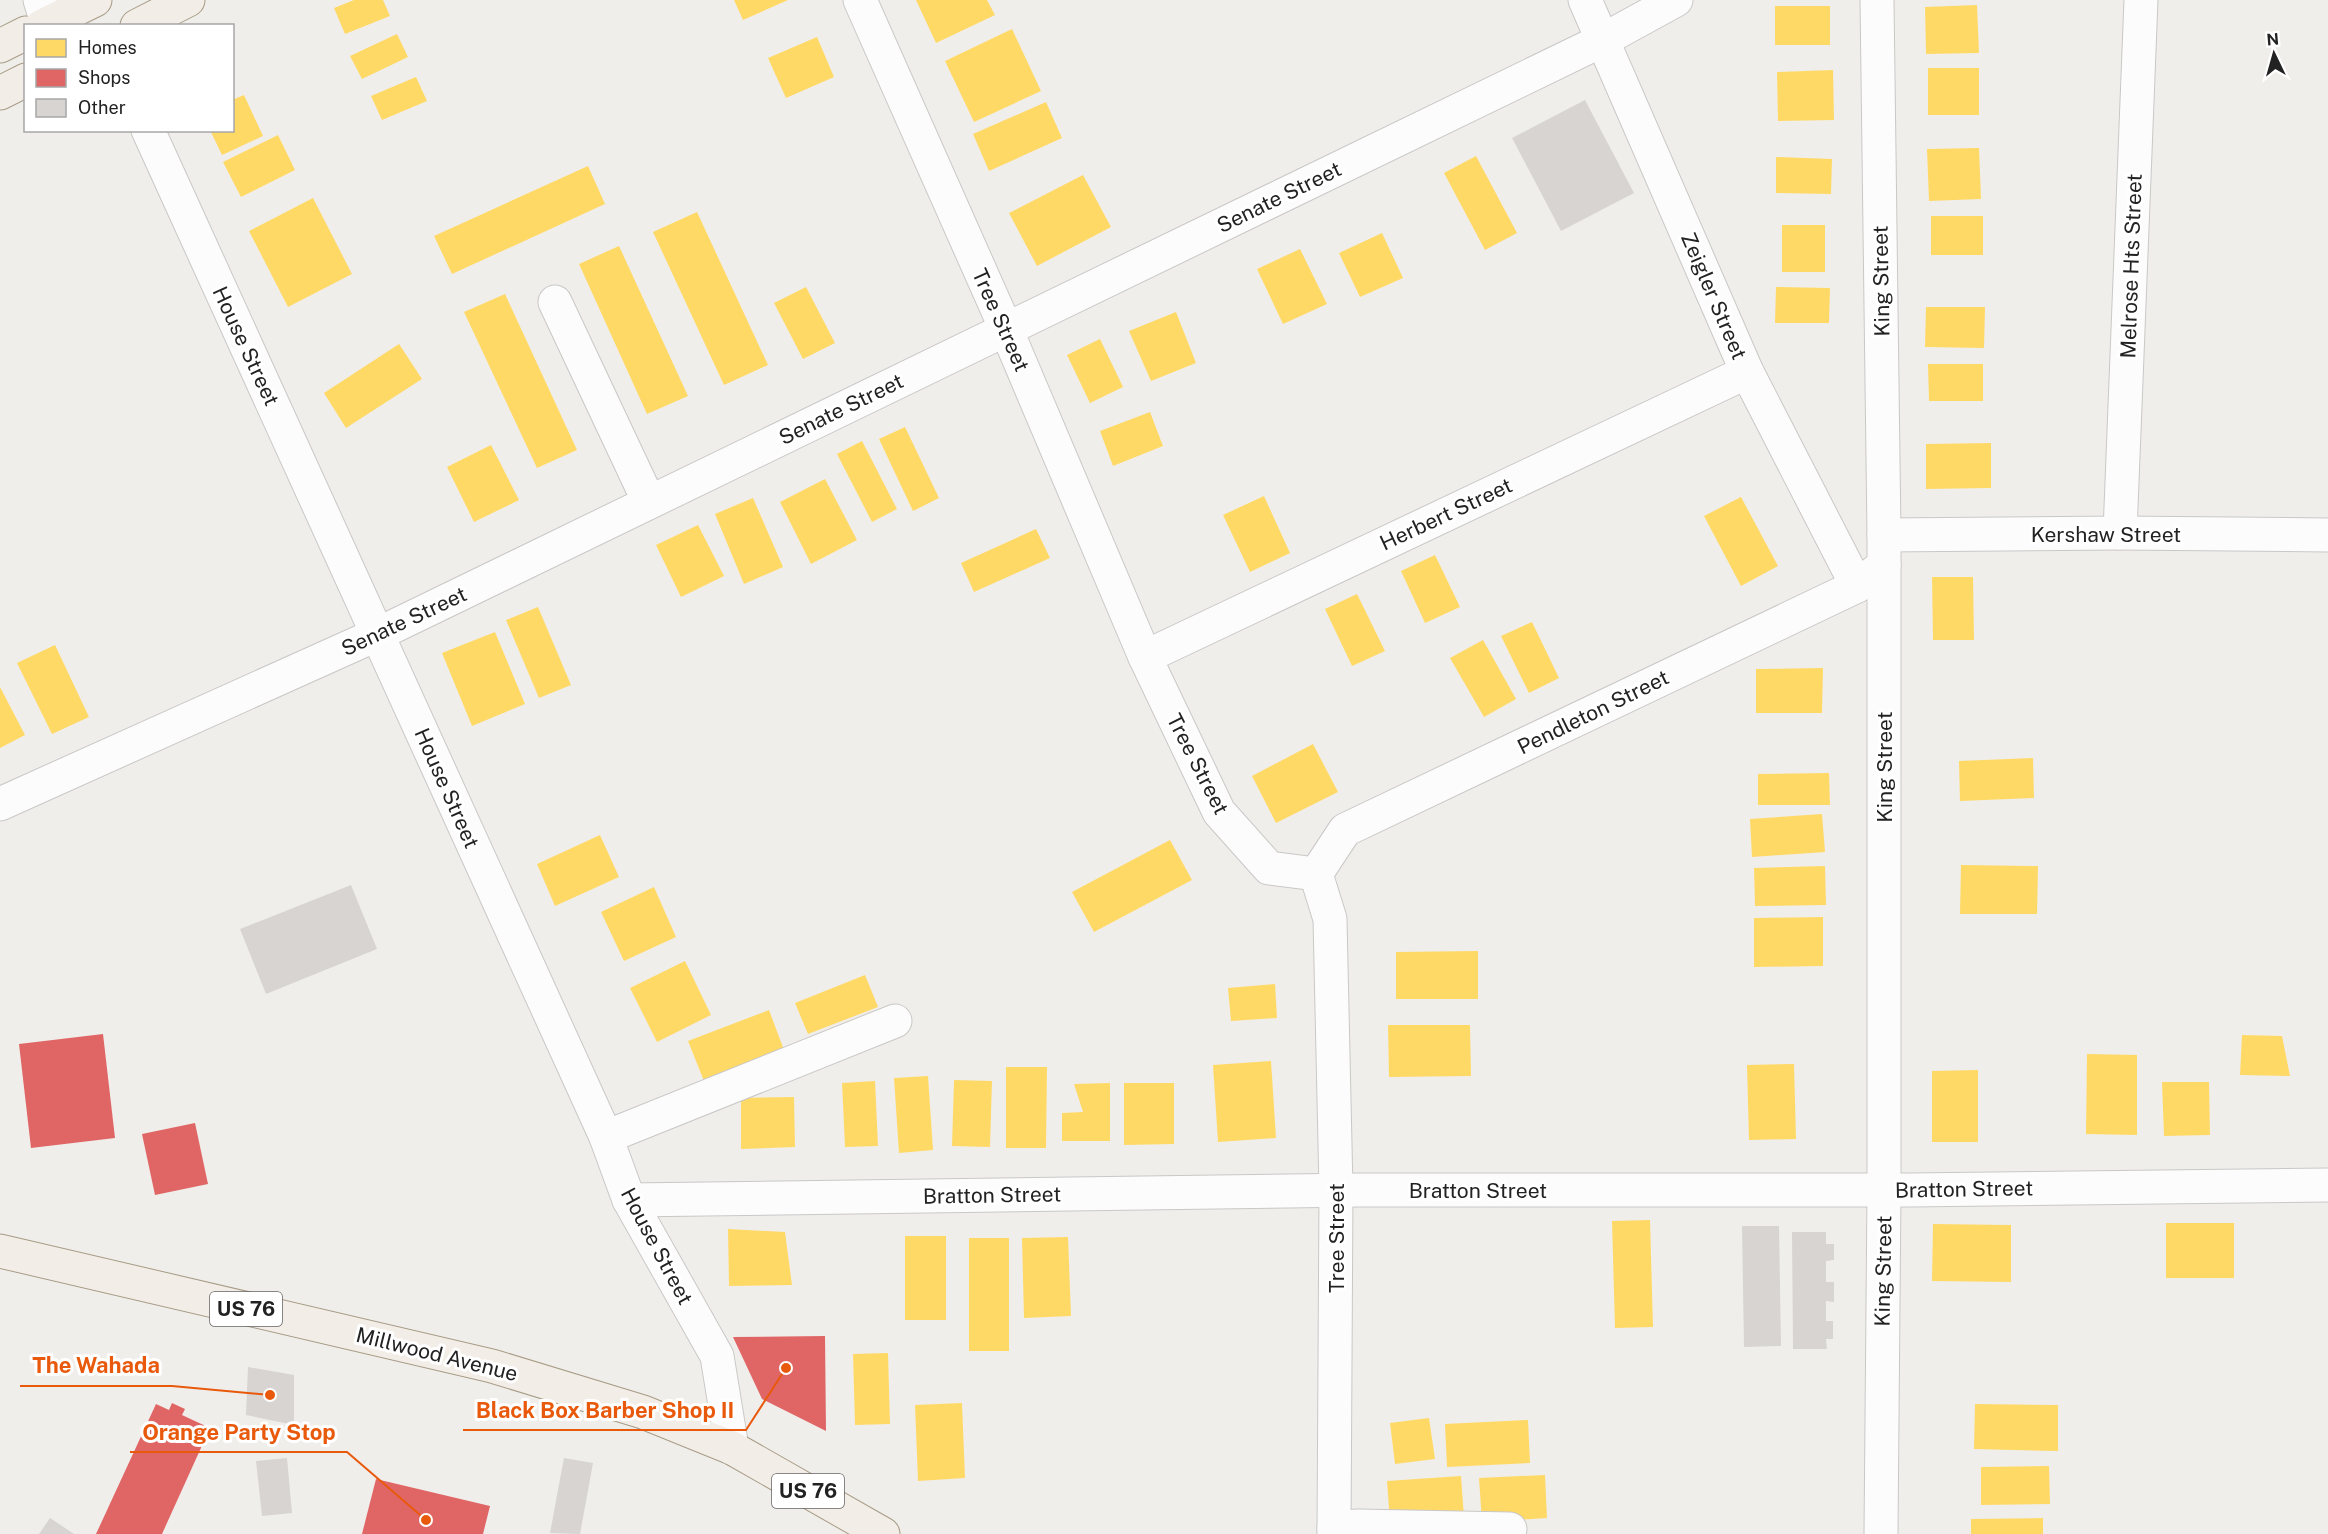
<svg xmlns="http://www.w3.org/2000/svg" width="2328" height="1534" font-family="'Public Sans',sans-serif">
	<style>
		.homes { fill: #ffd966 }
		.shops { fill: #e06666 }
		.building { fill: #d7d4d2 }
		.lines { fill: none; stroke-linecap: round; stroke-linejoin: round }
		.minor-casing { stroke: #c9c8c7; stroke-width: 35 }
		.major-casing { stroke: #a79c86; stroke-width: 35 }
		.minor { stroke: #fdfcfc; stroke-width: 33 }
		.major { stroke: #f3ede7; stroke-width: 33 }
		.labels { text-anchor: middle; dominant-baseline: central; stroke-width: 6; stroke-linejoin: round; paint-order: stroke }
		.shield { fill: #fff; stroke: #646464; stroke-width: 1.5 }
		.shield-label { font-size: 20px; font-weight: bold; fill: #222 }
		.street-label { font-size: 21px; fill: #222; stroke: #fff }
		.leader { fill: none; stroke: #e8590c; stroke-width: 2 }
		.callout-dot { fill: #e8590c; stroke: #fff; stroke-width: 2 }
		.callout-label { font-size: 22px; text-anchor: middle; font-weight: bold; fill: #e8590c; stroke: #fff; stroke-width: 6; stroke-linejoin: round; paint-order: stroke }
	</style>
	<rect width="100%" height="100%" fill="#f0eeeb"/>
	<g class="homes">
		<polygon points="354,0 383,0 390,16 345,34 334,8"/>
		<polygon points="734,0 788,0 743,20"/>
		<polygon points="916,0 987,0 995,15 936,43"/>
		<polygon points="1977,5 1979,53 1926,54 1925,7"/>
		<rect x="1775" y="6" width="55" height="39"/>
		<polygon points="1012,29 1041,91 974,122 945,61"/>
		<polygon points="397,34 408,57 362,79 350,56"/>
		<polygon points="817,37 834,77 786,98 768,58"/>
		<rect x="1928" y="68" width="51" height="47"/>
		<polygon points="1833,70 1834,120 1778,121 1777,72"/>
		<polygon points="416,77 427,101 382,120 371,96"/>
		<polygon points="244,95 263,136 222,155 210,130 232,130 232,100"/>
		<polygon points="1046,102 1062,138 989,171 973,134"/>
		<polygon points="278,135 295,170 241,197 223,162"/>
		<polygon points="1979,148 1981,199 1929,201 1927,149"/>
		<polygon points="1476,156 1517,233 1485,250 1444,173"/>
		<polygon points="1776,157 1832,159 1831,194 1776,193"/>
		<polygon points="588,166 605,204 452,274 434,236"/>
		<polygon points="1083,175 1111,227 1037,266 1009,213"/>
		<polygon points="313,198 352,274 288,307 249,231"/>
		<polygon points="697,212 768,365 724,385 653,232"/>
		<rect x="1931" y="216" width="52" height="39"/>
		<rect x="1782" y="225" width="43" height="47"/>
		<polygon points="1382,233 1403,278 1360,297 1339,253"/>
		<polygon points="619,246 688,396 647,414 579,264"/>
		<polygon points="1300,249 1327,304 1283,324 1257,269"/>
		<polygon points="806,287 835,343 803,359 774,303"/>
		<polygon points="1776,287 1830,288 1829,323 1775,323"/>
		<polygon points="505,294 577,450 537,468 464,312"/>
		<polygon points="1926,307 1985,307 1984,348 1925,347"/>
		<polygon points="1176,312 1196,363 1151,381 1129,331"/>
		<polygon points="1100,339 1123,387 1090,403 1067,355"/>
		<polygon points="399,344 422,379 346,428 324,393"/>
		<polygon points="1928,364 1983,364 1983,401 1929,401"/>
		<polygon points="1150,412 1163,446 1113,466 1100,431"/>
		<polygon points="905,427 939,498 913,511 879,439"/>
		<polygon points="862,441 897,509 872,522 837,454"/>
		<polygon points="1991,443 1991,488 1926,489 1926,444"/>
		<polygon points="491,445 519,500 474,522 447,467"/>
		<polygon points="825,479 857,540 811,564 780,502"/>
		<polygon points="1264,496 1290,553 1250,572 1223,515"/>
		<polygon points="1741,497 1778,566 1741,586 1704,516"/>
		<polygon points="753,498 783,567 744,584 715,514"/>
		<polygon points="698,525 724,576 681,597 656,545"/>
		<polygon points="1036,529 1050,558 974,592 961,563"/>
		<polygon points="1435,555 1460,607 1425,623 1401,571"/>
		<polygon points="1932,577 1973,577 1974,640 1933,640"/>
		<polygon points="1357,594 1385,651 1352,666 1325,609"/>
		<polygon points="538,607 571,685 539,698 506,620"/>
		<polygon points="1532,622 1559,678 1529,693 1501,636"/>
		<polygon points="495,632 525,704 472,726 442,653"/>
		<polygon points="1483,640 1516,699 1484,717 1450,658"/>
		<polygon points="55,645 89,717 52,734 17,663"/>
		<polygon points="1823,668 1822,713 1756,713 1756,669"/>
		<polygon points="0,687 25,735 0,748"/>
		<polygon points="1313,744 1338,792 1276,823 1252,776"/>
		<polygon points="2033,758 2034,798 1960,801 1959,761"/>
		<polygon points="1829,773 1830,805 1758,805 1758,774"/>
		<polygon points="1822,814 1825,852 1752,857 1750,819"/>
		<polygon points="600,835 619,877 555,906 537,864"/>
		<polygon points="1170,840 1192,880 1094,932 1072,892"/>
		<polygon points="1961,865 2038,866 2037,914 1960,914"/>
		<polygon points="1825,866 1826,905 1755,906 1754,868"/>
		<polygon points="654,887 676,937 624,961 601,912"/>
		<polygon points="1823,917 1823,966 1754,967 1754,918"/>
		<polygon points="1478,951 1478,999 1396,999 1396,952"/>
		<polygon points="685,961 711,1015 657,1042 630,988"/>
		<polygon points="865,975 878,1007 808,1034 795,1003"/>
		<polygon points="1275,984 1277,1018 1231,1021 1228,988"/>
		<polygon points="769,1010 784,1050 704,1081 688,1041"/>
		<polygon points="1388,1025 1470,1025 1471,1076 1389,1077"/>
		<polygon points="2242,1035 2282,1036 2290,1076 2240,1075"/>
		<polygon points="2087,1054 2137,1055 2137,1135 2086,1134"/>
		<polygon points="1271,1061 1276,1138 1218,1142 1213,1065"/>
		<polygon points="1794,1064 1796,1139 1749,1140 1747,1065"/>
		<polygon points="1006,1067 1047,1067 1046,1148 1006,1148"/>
		<polygon points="1978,1070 1978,1142 1932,1142 1932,1071"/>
		<polygon points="928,1076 933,1150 899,1153 894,1078"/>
		<polygon points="954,1080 992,1081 990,1147 952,1146"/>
		<polygon points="875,1081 878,1146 845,1147 842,1083"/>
		<polygon points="2162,1082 2209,1082 2210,1135 2164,1136"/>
		<polygon points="1110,1083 1110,1141 1062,1141 1062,1113 1083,1112 1074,1084"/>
		<polygon points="1124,1083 1174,1083 1174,1144 1124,1145"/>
		<polygon points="794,1097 795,1147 741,1149 741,1098"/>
		<polygon points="1650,1220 1653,1327 1615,1328 1612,1221"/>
		<rect x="2166" y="1223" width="68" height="55"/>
		<polygon points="1933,1224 2011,1225 2011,1282 1932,1281"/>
		<polygon points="728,1229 785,1232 792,1285 729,1286"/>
		<rect x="905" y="1236" width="41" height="84"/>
		<polygon points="1068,1237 1071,1316 1024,1318 1022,1238"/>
		<rect x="969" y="1238" width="40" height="113"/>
		<polygon points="888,1353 890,1424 855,1425 853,1354"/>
		<polygon points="962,1403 965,1478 918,1481 915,1405"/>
		<polygon points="1975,1404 2058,1405 2058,1451 1974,1449"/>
		<polygon points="1429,1418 1435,1459 1395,1464 1390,1423"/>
		<polygon points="1528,1420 1530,1463 1447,1467 1445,1424"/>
		<polygon points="2049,1466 2050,1504 1981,1505 1981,1467"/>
		<polygon points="1545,1475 1547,1518 1482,1522 1479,1478"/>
		<polygon points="1461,1476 1464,1517 1390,1522 1387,1481"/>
		<polygon points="2043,1518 2043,1534 1971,1534 1971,1519"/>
	</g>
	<g class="shops">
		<polygon points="103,1034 115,1138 31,1148 19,1044"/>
		<polygon points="195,1123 208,1184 155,1195 142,1134"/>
		<polygon points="825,1336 826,1431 762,1399 733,1337"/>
		<polygon points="172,1403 185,1409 182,1415 210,1428 162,1534 96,1534 156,1404 169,1410"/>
		<polygon points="376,1479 490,1506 483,1534 362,1534"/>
	</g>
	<g class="building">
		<polygon points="1585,100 1634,193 1561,231 1512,138"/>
		<polygon points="351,885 377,949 266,994 240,929"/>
		<polygon points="1742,1226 1779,1226 1781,1346 1744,1347"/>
		<polygon points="1792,1232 1826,1232 1826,1244 1834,1244 1834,1260 1826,1261 1826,1282 1834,1282 1834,1302 1826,1301 1826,1321 1833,1321 1833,1339 1826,1339 1827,1349 1793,1349"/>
		<polygon points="248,1367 294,1375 294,1425 246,1415"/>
		<polygon points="287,1458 292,1513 262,1516 256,1461"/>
		<polygon points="564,1458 593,1463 580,1534 550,1533"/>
		<polygon points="50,1518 74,1534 39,1534"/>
	</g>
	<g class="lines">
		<defs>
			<g id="minor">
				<polyline points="40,0 47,23"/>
				<polyline points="860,0 1006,329 1145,657 1219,812 1269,868 1316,874"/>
				<polyline points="1585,0 1747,372 1857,586"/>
				<polyline points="1877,0 1884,535 1884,1190 1881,1534"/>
				<polyline points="148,130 606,1137 629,1200 717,1356 732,1448"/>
				<polyline points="555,302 649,502"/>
				<polyline points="2120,533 2141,0"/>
				<polyline points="1884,535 2120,533 2328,535"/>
				<polyline points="1145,657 1747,372"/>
				<polyline points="0,804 378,634 1603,40 1676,0"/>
				<polyline points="1316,874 1330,919 1336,1190 1334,1534"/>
				<polyline points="1316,874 1345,830 1857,586 1884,565"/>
				<polyline points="606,1137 895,1021"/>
				<polyline points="629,1200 1359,1190 1910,1190 2328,1185"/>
				<polyline points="1334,1528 1358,1526 1510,1529"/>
			</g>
			<g id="major">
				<polyline points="42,26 95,0"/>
				<polyline points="137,26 188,0"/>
				<polyline points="0,46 26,33"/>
				<polyline points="0,93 26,80"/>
				<polyline points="0,1251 492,1366 643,1412 732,1448 883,1534"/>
			</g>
		</defs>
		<use href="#minor" class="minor-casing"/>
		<use href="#major" class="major-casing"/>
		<use href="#minor" class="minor"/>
		<use href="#major" class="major"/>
	</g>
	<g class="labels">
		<g class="shield">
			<rect x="210" y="1292" width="72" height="34" rx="4.5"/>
			<rect x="772" y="1474" width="72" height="34" rx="4.5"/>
		</g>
		<g class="shield-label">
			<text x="246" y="1309">US 76</text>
			<text x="808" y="1491">US 76</text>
		</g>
		<g class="street-label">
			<text transform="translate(1279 197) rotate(-26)">Senate Street</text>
			<text transform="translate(2131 266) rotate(-88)">Melrose Hts Street</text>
			<text transform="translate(1881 281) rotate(-91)">King Street</text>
			<text transform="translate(1714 296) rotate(67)">Zeigler Street</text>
			<text transform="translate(1001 320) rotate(66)">Tree Street</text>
			<text transform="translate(246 346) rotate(65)">House Street</text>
			<text transform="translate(841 409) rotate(-26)">Senate Street</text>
			<text transform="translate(1446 514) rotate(-25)">Herbert Street</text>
			<text x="2106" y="534">Kershaw Street</text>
			<text transform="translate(404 621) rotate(-25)">Senate Street</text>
			<text transform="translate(1593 712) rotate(-26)">Pendleton Street</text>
			<text transform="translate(1198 764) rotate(63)">Tree Street</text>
			<text transform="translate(1884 767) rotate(-90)">King Street</text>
			<text transform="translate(447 788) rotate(66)">House Street</text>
			<text transform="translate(1964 1189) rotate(-1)">Bratton Street</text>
			<text x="1478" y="1190">Bratton Street</text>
			<text transform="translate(992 1195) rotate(-1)">Bratton Street</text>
			<text transform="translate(1336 1238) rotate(-90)">Tree Street</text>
			<text transform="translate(657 1246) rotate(62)">House Street</text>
			<text transform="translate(1883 1271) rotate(-89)">King Street</text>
			<text transform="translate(437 1354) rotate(14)">Millwood Avenue</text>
		</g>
	</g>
	<path class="leader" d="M270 1395L172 1386H20M786 1368L746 1430H463M426 1520L347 1452H130"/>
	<g class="callout-dot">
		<circle cx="270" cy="1395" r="6"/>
		<circle cx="786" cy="1368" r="6"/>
		<circle cx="426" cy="1520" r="6"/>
	</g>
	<g class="callout-label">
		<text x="96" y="1373">The Wahada</text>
		<text x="605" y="1418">Black Box Barber Shop II</text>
		<text x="239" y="1440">Orange Party Stop</text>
	</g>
	<rect x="24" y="24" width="210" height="108" fill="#ffffff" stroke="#a7a7a7" stroke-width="1.5"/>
	<rect x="36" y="39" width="30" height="18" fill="#ffd966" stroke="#a7a7a7" stroke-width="1.5"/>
	<text x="78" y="54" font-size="18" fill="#222222">Homes</text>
	<rect x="36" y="69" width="30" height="18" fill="#e06666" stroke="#a7a7a7" stroke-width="1.5"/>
	<text x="78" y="84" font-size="18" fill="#222222">Shops</text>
	<rect x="36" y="99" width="30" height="18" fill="#d7d4d2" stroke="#a7a7a7" stroke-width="1.5"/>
	<text x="78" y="114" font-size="18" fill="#222222">Other</text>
	<g transform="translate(2274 54) rotate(355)" stroke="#ffffff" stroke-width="4.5" paint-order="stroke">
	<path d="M0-4.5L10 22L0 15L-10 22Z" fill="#222222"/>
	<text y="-9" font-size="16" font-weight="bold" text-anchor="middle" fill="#222222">N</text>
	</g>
</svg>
